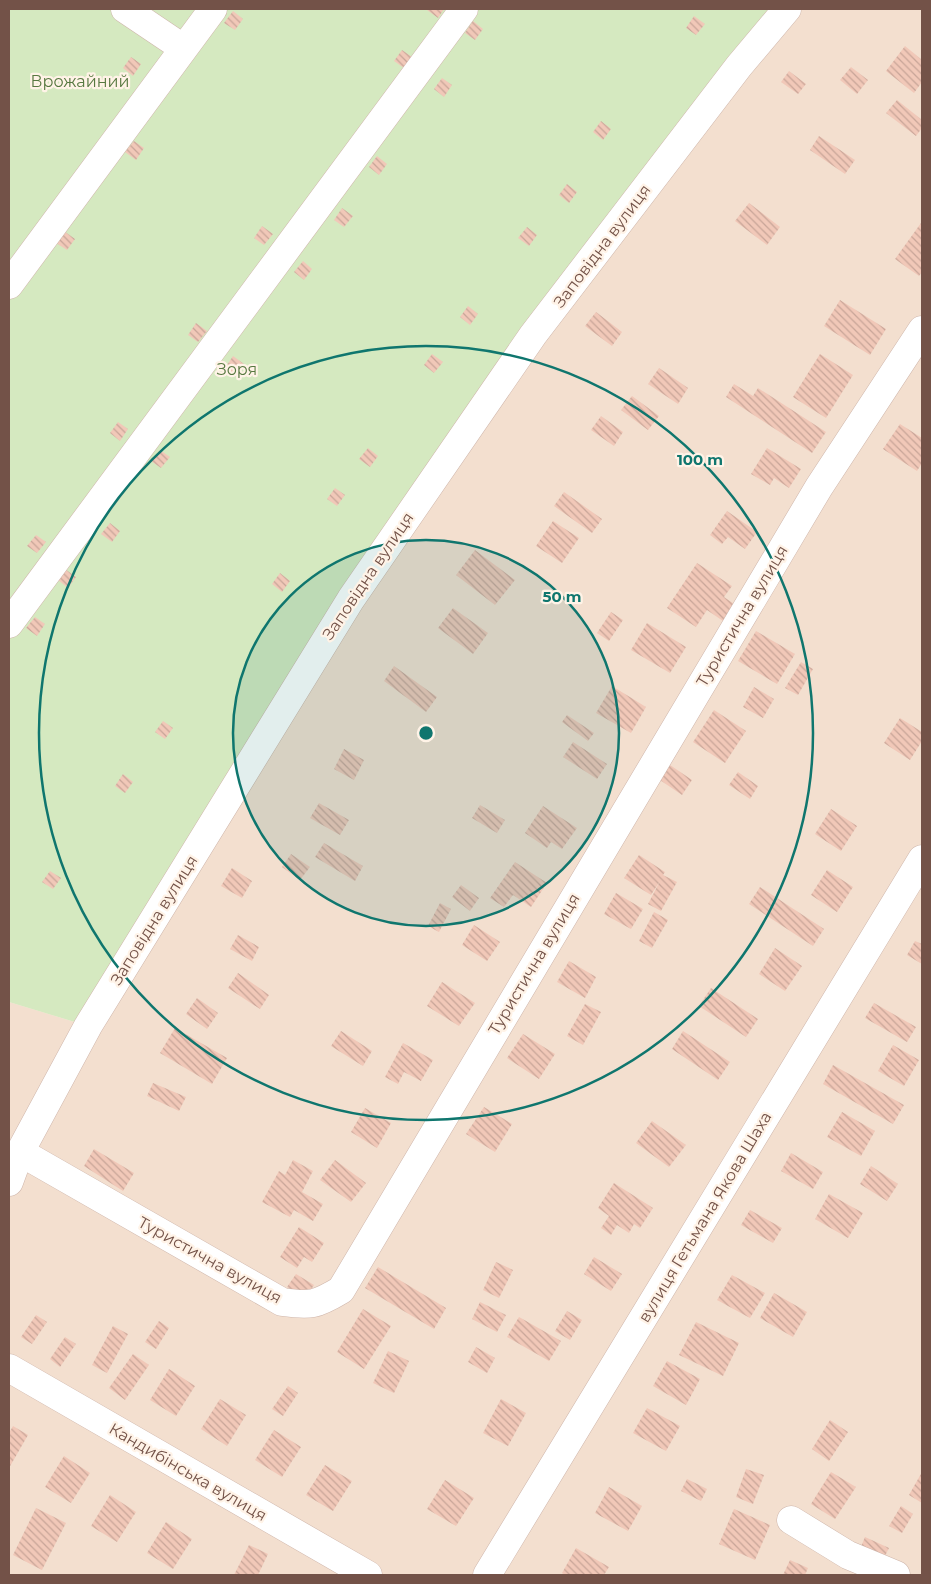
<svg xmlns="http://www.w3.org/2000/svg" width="931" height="1584" font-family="Montserrat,sans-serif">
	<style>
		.residential { fill: #f3dfcf }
		.green { fill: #d5e9c0 }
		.building { fill: url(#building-back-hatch) }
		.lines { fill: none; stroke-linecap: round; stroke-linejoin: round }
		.minor-casing { stroke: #cfb6ab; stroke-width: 29 }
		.minor { stroke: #fff; stroke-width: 28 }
		.ring { fill: none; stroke: #0f766e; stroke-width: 2.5 }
		.labels { text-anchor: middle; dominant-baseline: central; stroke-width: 4.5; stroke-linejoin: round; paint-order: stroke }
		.park-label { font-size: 16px; fill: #577840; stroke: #fff3e7 }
		.street-label { font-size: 16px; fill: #735248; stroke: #fff3e7 }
		.centre { fill: #0f766e; stroke: #fff3e7; stroke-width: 2.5 }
		.ring-label { font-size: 15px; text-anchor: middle; font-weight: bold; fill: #0f766e; stroke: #fff3e7; stroke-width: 4.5; stroke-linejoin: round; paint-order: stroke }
	</style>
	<defs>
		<pattern id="building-back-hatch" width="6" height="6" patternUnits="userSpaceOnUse" patternTransform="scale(1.25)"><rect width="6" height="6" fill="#f1c8b8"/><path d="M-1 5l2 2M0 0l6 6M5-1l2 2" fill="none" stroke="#c8a598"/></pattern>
	</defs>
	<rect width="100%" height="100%" fill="#fceee1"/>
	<polygon class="residential" points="787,9 922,9 922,1575 9,1575 9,1002 88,1026 351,599"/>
	<polygon class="green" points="9,9 787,9 533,335 88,1026 9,1002"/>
	<g class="building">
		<polygon points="428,9 444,9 438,18 427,10"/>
		<polygon points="233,11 243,19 235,30 224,23"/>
		<polygon points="694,16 705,24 696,35 686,28"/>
		<polygon points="473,21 483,29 475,40 465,33"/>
		<polygon points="905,46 922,60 922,82 914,93 886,71"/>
		<polygon points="402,50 412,57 404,68 394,61"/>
		<polygon points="131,57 141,64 133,76 123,68"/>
		<polygon points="851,67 868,80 857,94 840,80"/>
		<polygon points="789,71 806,84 798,94 781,82"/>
		<polygon points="442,78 452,85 444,97 434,89"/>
		<polygon points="897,100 922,120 922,128 916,136 886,113"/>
		<polygon points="601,121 611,129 603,140 593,132"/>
		<polygon points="819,136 855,160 845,174 810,150"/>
		<polygon points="134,141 144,148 136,160 125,152"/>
		<polygon points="377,156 387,164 379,175 369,167"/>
		<polygon points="567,184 577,192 569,203 559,195"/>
		<polygon points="749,203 780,227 767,245 735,221"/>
		<polygon points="342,208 353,216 344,227 334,220"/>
		<polygon points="921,223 922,224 922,272 919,276 895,259"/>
		<polygon points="262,226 273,234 264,245 254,238"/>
		<polygon points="527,227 537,235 529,246 518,238"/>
		<polygon points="64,231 75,239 67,250 56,243"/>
		<polygon points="303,261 312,269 304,280 294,272"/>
		<polygon points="840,300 886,329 870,355 824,326"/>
		<polygon points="468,306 478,314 470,325 460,317"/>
		<polygon points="596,312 622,332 612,346 585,326"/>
		<polygon points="196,323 207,331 198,342 188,335"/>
		<polygon points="432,354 443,362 434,373 424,365"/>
		<polygon points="820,354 853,375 826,418 793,397"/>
		<polygon points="233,356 244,364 235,375 225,368"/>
		<polygon points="659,368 688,388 678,404 648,384"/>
		<polygon points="734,384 753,396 758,388 826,432 812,453 726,397"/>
		<polygon points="632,396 659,416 648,430 621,410"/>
		<polygon points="601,416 623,432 614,446 591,430"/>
		<polygon points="118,422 128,429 120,441 110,433"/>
		<polygon points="900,424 922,438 922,463 917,471 883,449"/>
		<polygon points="368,448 378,456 370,467 359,459"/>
		<polygon points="767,448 801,469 789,488 774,478 770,485 751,474"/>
		<polygon points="160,450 170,457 161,468 151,461"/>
		<polygon points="335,488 345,495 337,506 327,499"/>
		<polygon points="564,492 602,519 592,533 554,506"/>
		<polygon points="727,511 757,532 745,549 728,537 722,544 710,535"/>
		<polygon points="553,521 579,538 562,563 536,546"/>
		<polygon points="110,523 120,531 112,542 101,534"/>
		<polygon points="36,535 46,542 37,553 27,546"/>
		<polygon points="475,550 515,580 495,605 456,575"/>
		<polygon points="697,563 732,586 724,597 734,604 723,621 707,610 696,627 667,608"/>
		<polygon points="65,569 76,577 68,588 58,580"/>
		<polygon points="280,573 290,581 282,592 272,584"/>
		<polygon points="453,608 488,633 473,654 438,628"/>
		<polygon points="611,612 623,620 609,641 597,633"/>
		<polygon points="35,617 45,624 37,636 26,628"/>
		<polygon points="647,623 686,647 670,673 631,650"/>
		<polygon points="756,631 795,654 777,684 738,661"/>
		<polygon points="801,662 813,669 798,695 785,688"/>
		<polygon points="394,666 437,697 426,712 384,681"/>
		<polygon points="612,686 646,707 631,733 596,713"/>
		<polygon points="754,687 774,699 763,718 743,707"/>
		<polygon points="714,710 746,731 725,763 693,742"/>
		<polygon points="567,715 594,733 588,741 562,722"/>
		<polygon points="900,718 922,732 922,741 910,760 884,743"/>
		<polygon points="163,721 173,728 165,739 155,732"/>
		<polygon points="573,742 607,764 597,779 563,757"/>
		<polygon points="344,749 364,760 354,780 334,769"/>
		<polygon points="670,765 692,780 682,795 660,780"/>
		<polygon points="738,772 758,786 750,799 729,785"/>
		<polygon points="123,774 133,782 125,793 115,786"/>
		<polygon points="319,803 349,820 340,835 310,818"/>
		<polygon points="480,805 505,820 497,833 472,818"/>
		<polygon points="543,806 577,828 562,849 551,842 547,848 525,833"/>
		<polygon points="831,809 857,826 841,851 815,834"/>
		<polygon points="324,843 363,866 355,881 315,857"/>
		<polygon points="291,854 310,867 300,880 282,867"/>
		<polygon points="639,855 665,872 663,875 677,882 661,911 648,904 660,881 651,895 624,878"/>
		<polygon points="515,862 547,883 531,907 513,895 504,907 490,898"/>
		<polygon points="232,868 252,881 242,898 221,886"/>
		<polygon points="827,870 853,887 837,912 811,895"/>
		<polygon points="50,871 61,878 53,889 42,882"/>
		<polygon points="461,885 479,898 470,911 452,897"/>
		<polygon points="760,887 824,929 813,946 749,904"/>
		<polygon points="616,893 643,909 631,929 604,914"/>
		<polygon points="440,903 451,909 439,932 428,926"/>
		<polygon points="654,912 668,920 652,948 639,941"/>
		<polygon points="474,925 500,942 487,961 462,945"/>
		<polygon points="238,935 259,947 252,961 230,949"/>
		<polygon points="915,941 922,944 922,964 907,955"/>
		<polygon points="775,948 802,966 785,991 759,974"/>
		<polygon points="569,961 596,977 585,998 557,982"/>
		<polygon points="238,973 269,995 260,1009 228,988"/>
		<polygon points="442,982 475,1003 459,1026 427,1006"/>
		<polygon points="711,988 758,1019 746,1037 699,1006"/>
		<polygon points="197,998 218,1013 207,1029 186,1014"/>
		<polygon points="874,1003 916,1027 907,1042 865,1018"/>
		<polygon points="585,1004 601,1012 583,1045 567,1036"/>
		<polygon points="175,1028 227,1058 212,1084 160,1053"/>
		<polygon points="341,1031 372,1051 363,1066 331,1046"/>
		<polygon points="683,1031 730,1062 718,1080 672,1049"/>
		<polygon points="523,1034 555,1054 539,1079 507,1058"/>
		<polygon points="403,1043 433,1060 421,1081 404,1072 398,1084 385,1077"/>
		<polygon points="893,1045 919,1060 904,1086 878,1071"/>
		<polygon points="833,1065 904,1105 893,1124 823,1084"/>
		<polygon points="153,1083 186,1097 179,1111 147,1096"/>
		<polygon points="484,1107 512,1124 495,1152 466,1134"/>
		<polygon points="365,1108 391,1123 377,1148 351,1132"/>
		<polygon points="842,1112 875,1131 861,1156 827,1137"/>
		<polygon points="652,1121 686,1145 669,1167 636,1143"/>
		<polygon points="94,1149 134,1173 123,1191 84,1166"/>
		<polygon points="791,1153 823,1172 813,1189 781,1171"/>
		<polygon points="293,1160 313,1171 302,1192 323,1204 313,1221 294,1210 290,1217 262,1202 279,1171 285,1175"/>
		<polygon points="335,1160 366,1183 351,1202 320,1180"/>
		<polygon points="871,1166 898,1184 887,1201 860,1184"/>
		<polygon points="614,1183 653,1208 640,1228 634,1224 629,1233 617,1225 611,1235 601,1228 609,1216 598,1208"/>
		<polygon points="829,1194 863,1213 848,1238 815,1219"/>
		<polygon points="750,1210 782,1228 773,1243 741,1225"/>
		<polygon points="299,1227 324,1243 312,1262 304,1257 297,1268 280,1257"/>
		<polygon points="594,1257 622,1274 611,1291 584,1274"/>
		<polygon points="496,1262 513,1270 499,1298 483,1290"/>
		<polygon points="378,1267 446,1308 434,1329 365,1288"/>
		<polygon points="296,1274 314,1285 305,1299 287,1287"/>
		<polygon points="732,1275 765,1293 750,1318 717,1300"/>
		<polygon points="774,1293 807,1312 793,1337 760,1318"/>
		<polygon points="480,1302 506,1315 497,1332 472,1319"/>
		<polygon points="363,1309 391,1326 364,1369 337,1352"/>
		<polygon points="567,1311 582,1320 570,1340 555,1331"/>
		<polygon points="36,1315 47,1322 32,1344 21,1337"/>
		<polygon points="519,1317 561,1341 549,1361 507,1337"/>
		<polygon points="159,1321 169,1328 156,1349 145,1342"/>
		<polygon points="696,1322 739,1343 723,1376 679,1355"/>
		<polygon points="113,1326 128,1334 107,1373 92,1365"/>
		<polygon points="65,1337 76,1344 60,1367 50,1359"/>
		<polygon points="476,1347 495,1358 487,1373 468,1362"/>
		<polygon points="388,1351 409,1361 394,1393 373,1383"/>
		<polygon points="133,1354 149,1365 125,1400 109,1388"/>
		<polygon points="667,1361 700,1379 686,1405 653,1386"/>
		<polygon points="169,1369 195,1386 176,1416 150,1400"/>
		<polygon points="288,1386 298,1393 283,1416 272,1409"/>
		<polygon points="220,1399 246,1415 227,1446 201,1429"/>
		<polygon points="501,1399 526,1413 508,1446 483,1433"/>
		<polygon points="647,1408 680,1426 666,1451 633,1433"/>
		<polygon points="830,1420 848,1432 829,1461 812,1449"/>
		<polygon points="13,1426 28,1435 9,1468 9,1433"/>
		<polygon points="274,1430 301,1447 282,1477 255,1460"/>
		<polygon points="64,1456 90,1473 71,1503 45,1487"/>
		<polygon points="325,1465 352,1481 333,1511 306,1495"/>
		<polygon points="746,1469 764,1475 753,1504 736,1497"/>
		<polygon points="831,1472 856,1487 835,1519 811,1504"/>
		<polygon points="922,1472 922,1503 909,1495"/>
		<polygon points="687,1479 707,1489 701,1501 681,1491"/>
		<polygon points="445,1480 474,1498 456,1526 427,1509"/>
		<polygon points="609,1487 642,1506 628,1531 595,1513"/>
		<polygon points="110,1495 136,1512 117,1542 91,1526"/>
		<polygon points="901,1506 913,1514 902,1533 889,1526"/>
		<polygon points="36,1508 66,1523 42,1570 13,1555"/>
		<polygon points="734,1509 770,1525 755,1560 719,1544"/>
		<polygon points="166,1522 192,1539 173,1569 147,1553"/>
		<polygon points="865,1537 889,1548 883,1560 860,1549"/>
		<polygon points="249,1545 268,1554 258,1575 234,1575"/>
		<polygon points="576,1548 609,1567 604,1575 565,1575 562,1573"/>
		<polygon points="790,1560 808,1568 805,1575 783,1575"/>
	</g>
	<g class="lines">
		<defs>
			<g id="minor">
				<polyline points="125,9 183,48"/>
				<polyline points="9,285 213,9"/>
				<polyline points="9,624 464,9"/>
				<path d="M20,1152l262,150c29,4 34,3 59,-12l478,-803 103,-157"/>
				<polyline points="9,1182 20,1152 88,1026 351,599 533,335 739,66 787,9"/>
				<polyline points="9,1368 368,1575"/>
				<polyline points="791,1520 848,1555 896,1575"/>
				<polyline points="487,1575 922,859"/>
			</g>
		</defs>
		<use href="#minor" class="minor-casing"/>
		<use href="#minor" class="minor"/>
	</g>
	<circle cx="426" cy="733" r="193" fill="#0f766e" fill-opacity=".12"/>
	<g class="ring">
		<circle cx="426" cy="733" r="193"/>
		<circle cx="426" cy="733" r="387"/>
	</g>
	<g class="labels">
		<g class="park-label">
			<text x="80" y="81">Врожайний</text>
			<text x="237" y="369">Зоря</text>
		</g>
		<g class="street-label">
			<text transform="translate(602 246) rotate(-53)">Заповідна вулиця</text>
			<text transform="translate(368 576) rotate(-56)">Заповідна вулиця</text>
			<text transform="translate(742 616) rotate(-59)">Туристична вулиця</text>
			<text transform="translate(154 920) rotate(-58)">Заповідна вулиця</text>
			<text transform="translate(534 964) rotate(-59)">Туристична вулиця</text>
			<text transform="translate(705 1217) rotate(-59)">вулиця Гетьмана Якова Шаха</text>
			<text transform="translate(210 1260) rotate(29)">Туристична вулиця</text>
			<text transform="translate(188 1472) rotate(30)">Кандибінська вулиця</text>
		</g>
	</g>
	<circle cx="426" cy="733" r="8" class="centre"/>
	<g class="ring-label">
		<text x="700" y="465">100 m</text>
		<text x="562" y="602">50 m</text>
	</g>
	<rect width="931" height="1584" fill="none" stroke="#735248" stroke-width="20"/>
</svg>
